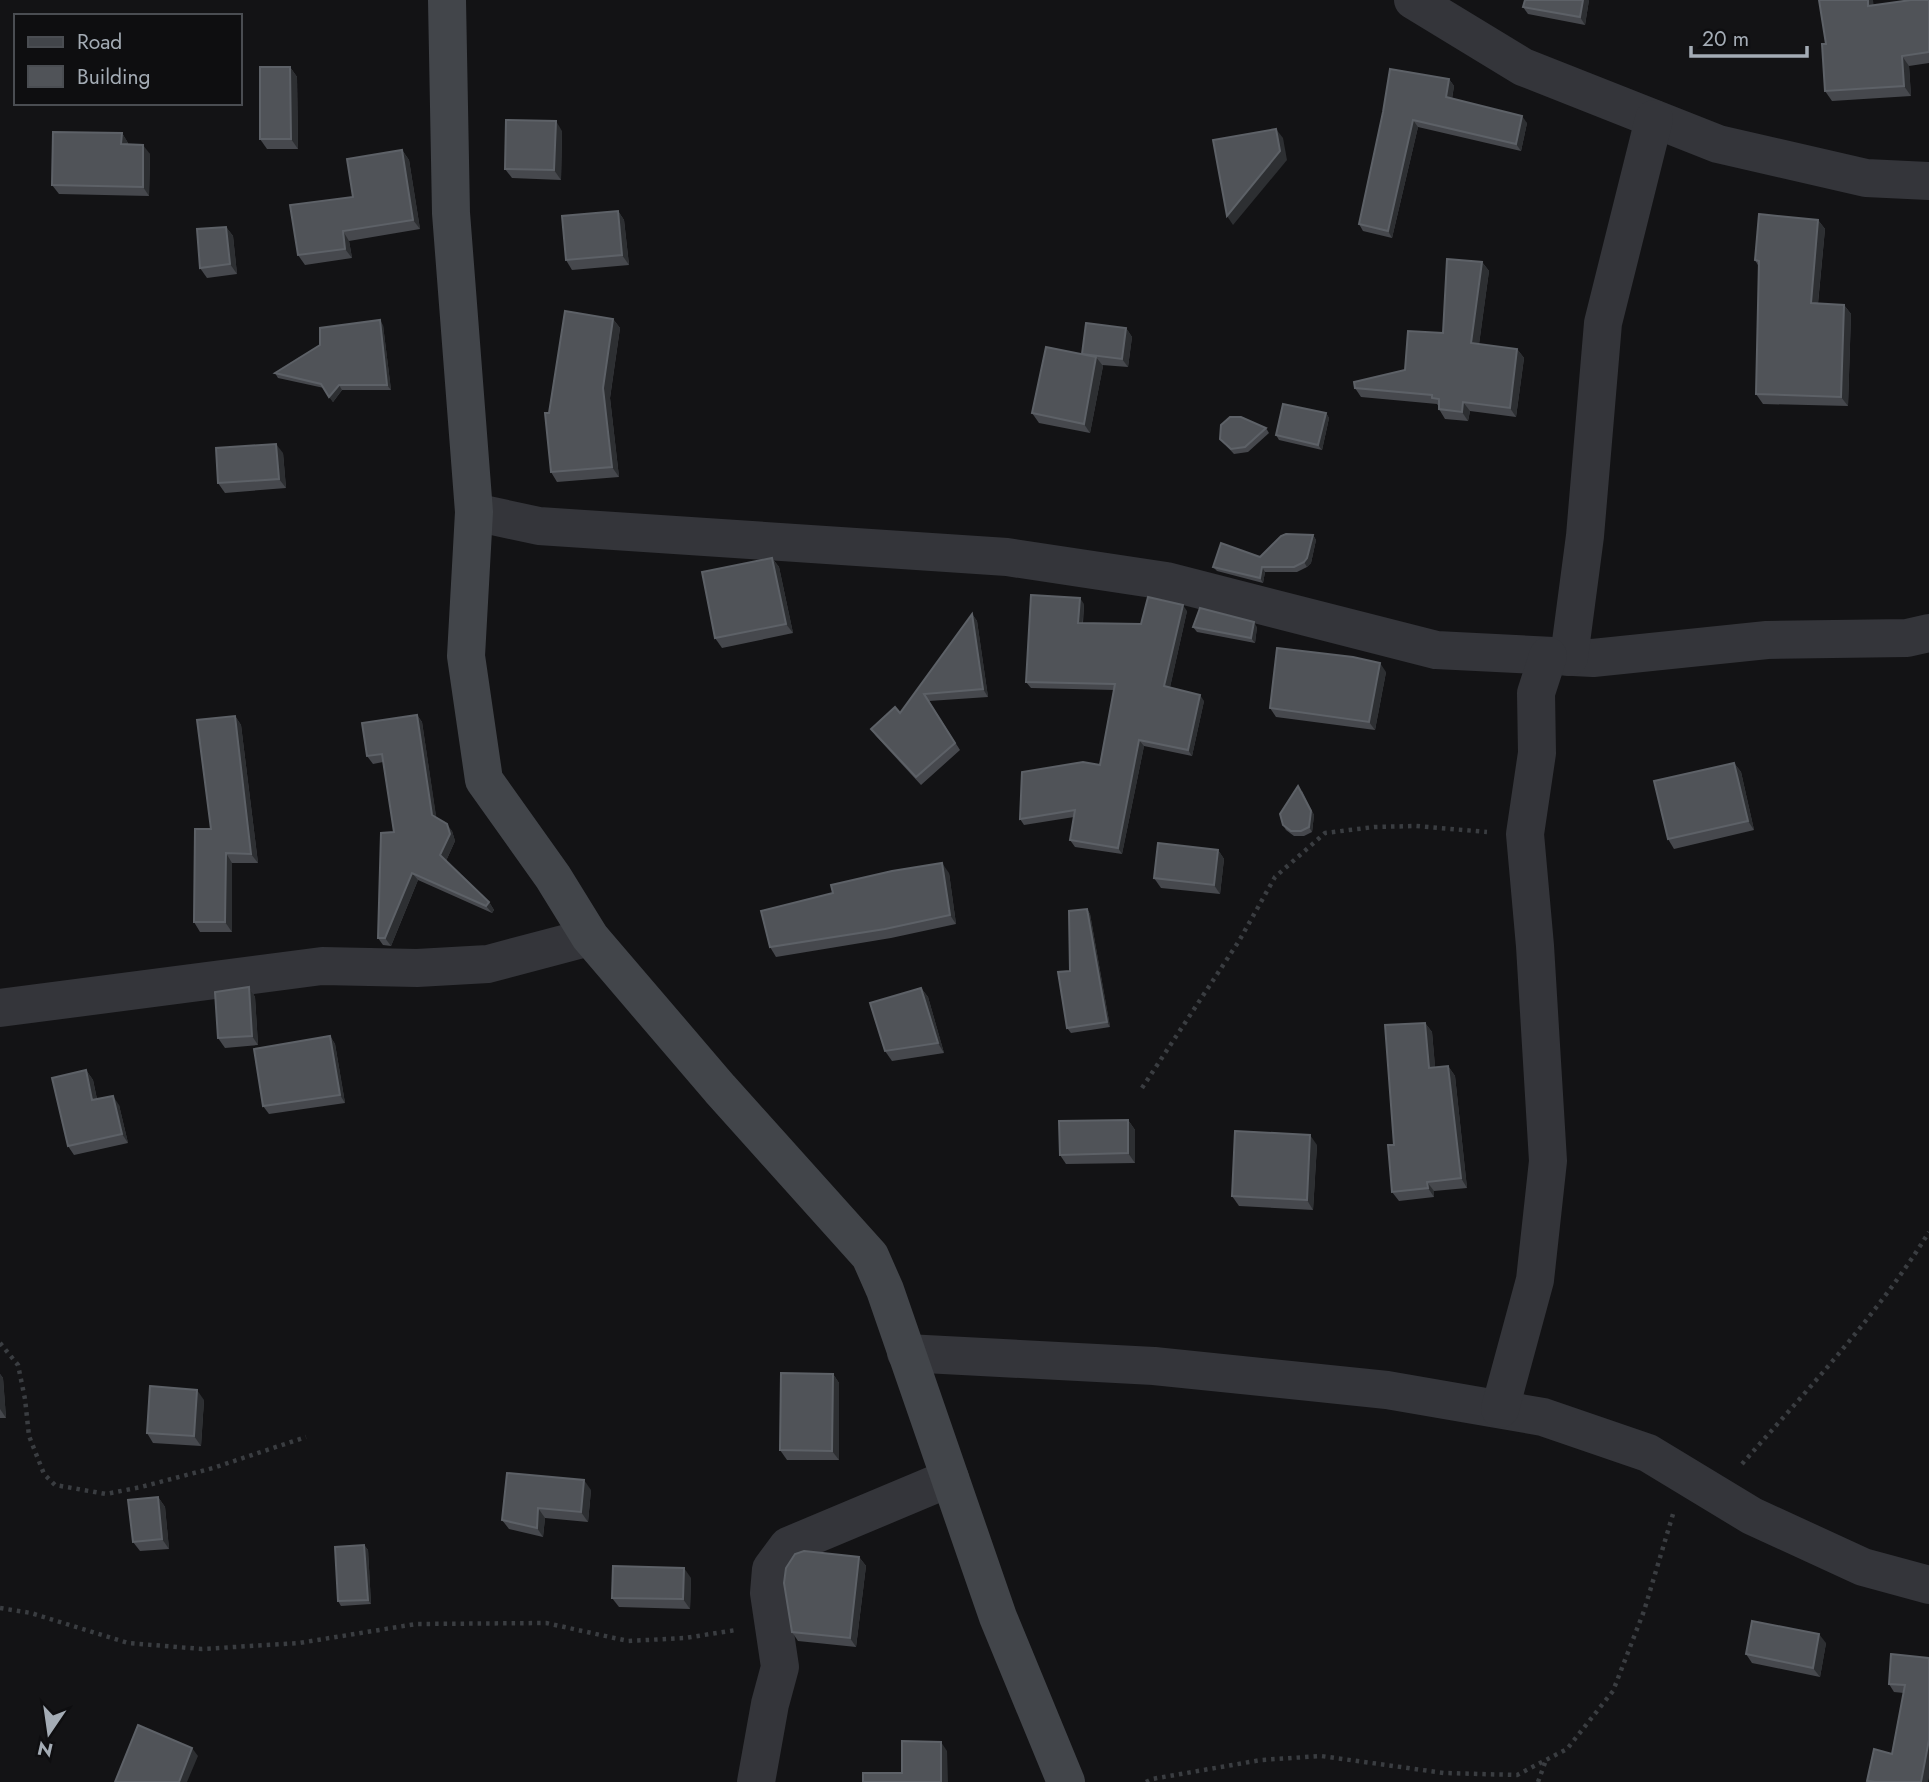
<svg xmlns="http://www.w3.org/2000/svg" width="1929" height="1782" font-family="Jost,sans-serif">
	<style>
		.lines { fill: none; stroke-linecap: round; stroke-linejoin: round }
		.path { stroke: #3a3d41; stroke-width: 4.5; stroke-dasharray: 3.5 5; stroke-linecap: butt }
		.street { stroke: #34353a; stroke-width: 38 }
		.secondary { stroke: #42454a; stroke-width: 38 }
		.wall { fill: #46484d }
		.shaded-wall { fill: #2d2f32 }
		.building { fill: #505358; stroke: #5d6167; stroke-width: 2 }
	</style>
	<rect width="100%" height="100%" fill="#131315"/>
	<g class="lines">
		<g class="path">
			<polyline points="1142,1088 1239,941 1275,877 1325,833 1374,827 1416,826 1487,832"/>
			<polyline points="0,1343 18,1365 25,1399 29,1436 44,1474 55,1485 106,1494 141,1487 213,1468 306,1437"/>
			<path d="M1742,1464c65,-74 135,-148 187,-232"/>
			<polyline points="0,1608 31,1613 128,1643 202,1649 299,1643 416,1624 546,1623 628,1641 685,1638 736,1630"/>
			<polyline points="1146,1782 1152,1779 1261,1760 1321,1756 1444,1773 1517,1775 1567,1749 1613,1691 1644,1611 1673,1514"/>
			<polyline points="1538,1782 1546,1760"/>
		</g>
		<g class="street">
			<polyline points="1413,0 1523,67 1718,144 1866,178 1929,181"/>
			<polyline points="474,512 539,526 1007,557 1166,581 1436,650 1593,658 1767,640 1907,638 1929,633"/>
			<polyline points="1569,657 1585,536 1603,323 1654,119"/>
			<polyline points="0,1008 322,966 417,968 488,964 590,937"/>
			<polyline points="906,1353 1154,1366 1387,1390 1543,1417 1648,1453 1752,1516 1863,1567 1929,1585"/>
			<polyline points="1500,1409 1535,1280 1548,1161 1535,946 1525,834 1537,753 1536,693 1548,656"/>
			<polyline points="756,1782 770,1704 780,1667 769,1593 771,1569 788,1546 950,1478"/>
		</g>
		<polyline class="secondary" points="447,0 451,213 474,512 466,656 484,780 553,877 590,937 720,1089 870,1256 885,1290 998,1617 1066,1782"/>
	</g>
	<g class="wall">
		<polygon points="1589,0 1585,25 1528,14 1523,7"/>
		<polygon points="1819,0 1873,0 1873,5 1929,0 1929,63 1909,66 1911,96 1832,101 1825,91 1826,44"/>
		<polygon points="290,67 297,77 298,149 267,149 260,139"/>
		<polygon points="1449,79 1454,86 1452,99 1527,123 1521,151 1418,127 1392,238 1363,231 1359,224 1383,112"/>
		<polygon points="562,131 561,180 512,178 505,169"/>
		<polygon points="122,133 128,143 128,144 150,154 149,196 59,194 52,185"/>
		<polygon points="402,150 409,160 420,229 349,241 352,258 305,265 298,255 353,197"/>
		<polygon points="618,211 624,220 629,265 572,270 566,260"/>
		<polygon points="1818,220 1825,229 1818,304 1844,305 1851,314 1848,406 1763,404 1756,394 1759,267 1755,260"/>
		<polygon points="226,227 233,236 237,274 207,278 200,268"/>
		<polygon points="1482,262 1489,271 1479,344 1517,349 1524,358 1516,417 1470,411 1468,421 1445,419 1439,409 1439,407 1437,404 1361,397 1355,388 1405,370 1443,333"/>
		<polygon points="613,319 620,328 610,398 619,477 557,482 551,472 549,413"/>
		<polygon points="383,325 391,390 342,390 333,402 324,388 278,378 275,373"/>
		<polygon points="1126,328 1132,337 1128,367 1102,365 1103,366 1090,433 1039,423 1032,413 1082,354"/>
		<polygon points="1326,413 1329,418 1322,450 1279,440 1276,435"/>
		<polygon points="1266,428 1269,433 1248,452 1234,454 1220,439"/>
		<polygon points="283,453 286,488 225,493 218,483"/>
		<polygon points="1313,535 1316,540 1311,563 1307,567 1297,572 1265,572 1263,583 1217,571 1213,567 1260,557"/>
		<polygon points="772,558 779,567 793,633 722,648 715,638"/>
		<polygon points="1084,604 1083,623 1141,624 1187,611 1170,687 1204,701 1192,756 1144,746 1122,854 1075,847 1070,840 1074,817 1024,825 1020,819 1100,765 1114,690 1031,688 1026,682"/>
		<polygon points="972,614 977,621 988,697 929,701 960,750 921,785 876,736 871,729 900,713"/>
		<polygon points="1193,627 1257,627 1255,643 1197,632"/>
		<polygon points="1386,672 1375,730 1276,717 1270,708"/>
		<polygon points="417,715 422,722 436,817 452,831 455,841 446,861 489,902 494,910 492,913 418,880 391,946 383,945 378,938 394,832 383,762 373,764 367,756"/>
		<polygon points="235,716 241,725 258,863 232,863 232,932 200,932 194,922 211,829"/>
		<polygon points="1734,763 1741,772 1754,830 1674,849 1668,839"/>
		<polygon points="1302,791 1314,815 1312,832 1304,836 1294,836 1286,830 1283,825"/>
		<polygon points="1218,850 1224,859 1220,894 1161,888 1154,878"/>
		<polygon points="949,873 956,924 891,938 776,957 770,947"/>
		<polygon points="1087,909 1090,914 1110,1027 1071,1033 1067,1028 1070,971"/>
		<polygon points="249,987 255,997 258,1045 225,1048 218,1038"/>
		<polygon points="921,988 928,997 944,1053 892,1061 885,1051"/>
		<polygon points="1425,1023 1432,1032 1435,1067 1448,1066 1455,1076 1467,1188 1434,1191 1434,1197 1399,1201 1392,1192 1394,1145"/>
		<polygon points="330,1036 335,1044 345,1103 269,1114 263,1106"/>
		<polygon points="86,1070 93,1080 97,1099 119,1105 128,1143 74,1155 68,1146"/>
		<polygon points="1128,1120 1135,1130 1135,1163 1066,1164 1060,1155"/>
		<polygon points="1317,1145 1313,1210 1239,1206 1232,1196"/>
		<polygon points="0,1374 3,1378 6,1418 0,1418"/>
		<polygon points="833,1374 839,1383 839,1460 787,1460 780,1450"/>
		<polygon points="204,1400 201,1446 153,1443 147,1433"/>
		<polygon points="591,1490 588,1522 545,1518 543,1537 509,1529 502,1520"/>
		<polygon points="158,1497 165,1507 169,1549 140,1551 133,1542"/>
		<polygon points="364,1545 368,1550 371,1604 341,1606 338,1601"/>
		<polygon points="859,1557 866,1566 856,1647 798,1641 792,1632"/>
		<polygon points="691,1578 690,1609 619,1607 612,1598"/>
		<polygon points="1826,1643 1820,1677 1752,1663 1746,1654"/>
		<polygon points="1929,1658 1928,1782 1868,1782 1867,1781 1892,1754 1904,1693 1894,1692 1889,1684"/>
	</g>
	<g class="shaded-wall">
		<polygon points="1583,0 1589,0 1585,25 1580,17"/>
		<polygon points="1868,0 1873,0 1875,15 1868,6"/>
		<polygon points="1902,56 1909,66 1911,96 1904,86"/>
		<polygon points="290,67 297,77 298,149 291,139"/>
		<polygon points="1449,79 1454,86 1451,104 1446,97"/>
		<polygon points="1522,116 1527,123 1521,151 1516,144"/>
		<polygon points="1413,120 1418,127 1392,238 1388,231"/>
		<polygon points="556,121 562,131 561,180 554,170"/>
		<polygon points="1276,129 1283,138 1287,160 1233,225 1227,216"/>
		<polygon points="122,133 128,143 128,154 121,144"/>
		<polygon points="143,145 150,154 149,196 143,187"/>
		<polygon points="402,150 409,160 420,229 413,220"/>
		<polygon points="618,211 624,220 629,265 622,255"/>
		<polygon points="1818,220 1825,229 1817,313 1811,303"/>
		<polygon points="226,227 233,236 237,274 230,264"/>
		<polygon points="343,231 349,241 352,258 345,249"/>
		<polygon points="1482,262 1489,271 1478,352 1471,343"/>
		<polygon points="1844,305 1851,314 1848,406 1841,397"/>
		<polygon points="613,319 620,328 610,398 619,477 612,467 603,388"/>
		<polygon points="380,320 383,325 391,390 387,385"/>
		<polygon points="1126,328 1132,337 1128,367 1122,359"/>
		<polygon points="1517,349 1524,358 1516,417 1510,408"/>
		<polygon points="1096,357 1103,366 1090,433 1084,424"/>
		<polygon points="339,385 342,390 333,402 329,397"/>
		<polygon points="1463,402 1470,411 1468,421 1462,412"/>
		<polygon points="1326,413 1329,418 1322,450 1318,445"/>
		<polygon points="276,444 283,453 286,488 279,479"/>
		<polygon points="1313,535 1316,540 1311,563 1307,567 1304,562"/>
		<polygon points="772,558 779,567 793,633 786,624"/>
		<polygon points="1262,567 1265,572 1263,583 1260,578"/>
		<polygon points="1080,598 1084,604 1082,629 1078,623"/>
		<polygon points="1183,605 1187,611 1169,692 1164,686"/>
		<polygon points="972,614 977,621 988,697 983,689"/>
		<polygon points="1254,622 1257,627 1255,643 1251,638"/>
		<polygon points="1380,663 1386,672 1375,730 1369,722"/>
		<polygon points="1200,695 1204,701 1192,756 1188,750"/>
		<polygon points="417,715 422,722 437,822 432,815"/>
		<polygon points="235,716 241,725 258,863 251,854"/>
		<polygon points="1139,740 1144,746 1122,854 1118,848"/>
		<polygon points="1734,763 1741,772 1754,830 1748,821"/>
		<polygon points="1298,786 1314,815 1312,832 1309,827"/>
		<polygon points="447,824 452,831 455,841 445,863 440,855"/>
		<polygon points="1218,850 1224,859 1220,894 1214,885"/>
		<polygon points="226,853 232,863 232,932 225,922"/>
		<polygon points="942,863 949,873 956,924 950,915"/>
		<polygon points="412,873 418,880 391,946 385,938"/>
		<polygon points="489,902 494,910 492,913 486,906"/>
		<polygon points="1087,909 1090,914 1110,1027 1107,1022"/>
		<polygon points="249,987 255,997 258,1045 252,1036"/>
		<polygon points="921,988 928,997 944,1053 938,1043"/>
		<polygon points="1425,1023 1432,1032 1436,1077 1429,1068"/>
		<polygon points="330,1036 335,1044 345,1103 340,1095"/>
		<polygon points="1448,1066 1455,1076 1467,1188 1461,1178"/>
		<polygon points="86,1070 93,1080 99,1110 92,1100"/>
		<polygon points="113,1096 119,1105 128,1143 122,1134"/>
		<polygon points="1128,1120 1135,1130 1135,1163 1128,1153"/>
		<polygon points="1310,1135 1317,1145 1313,1210 1307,1200"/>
		<polygon points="1427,1182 1434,1191 1434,1197 1428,1188"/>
		<polygon points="0,1374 3,1378 6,1418 0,1409"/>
		<polygon points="833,1374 839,1383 839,1460 832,1451"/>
		<polygon points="197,1390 204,1400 201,1446 194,1436"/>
		<polygon points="584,1480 591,1490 588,1522 581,1512"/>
		<polygon points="158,1497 165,1507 169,1549 162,1539"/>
		<polygon points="538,1508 545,1518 543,1537 537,1528"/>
		<polygon points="364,1545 368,1550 371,1604 368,1600"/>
		<polygon points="859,1557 866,1566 856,1647 850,1638"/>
		<polygon points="684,1568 691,1578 690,1609 683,1599"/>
		<polygon points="1819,1634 1826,1643 1820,1677 1813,1668"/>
		<polygon points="1929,1740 1929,1778 1928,1782 1921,1782"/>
		<polygon points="941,1742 947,1751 948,1782 941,1782"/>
		<polygon points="192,1748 198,1756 187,1782 179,1782"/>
	</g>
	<g class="building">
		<polygon points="1525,0 1583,0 1580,17 1523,7"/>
		<polygon points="1819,0 1868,0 1868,6 1911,0 1929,0 1929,52 1902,56 1904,86 1825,91 1822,44 1826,44"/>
		<polygon points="260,67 290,67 291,139 260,139"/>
		<polygon points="1390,69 1449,79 1446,97 1522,116 1516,144 1413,120 1388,231 1359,224 1383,112"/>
		<polygon points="506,120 556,121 554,170 505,169"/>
		<polygon points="1276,129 1280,151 1227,216 1213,140"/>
		<polygon points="53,132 122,133 121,144 143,145 143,187 52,185"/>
		<polygon points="402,150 413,220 343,231 345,249 298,255 290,205 353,197 347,159"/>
		<polygon points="618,211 622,255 566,260 562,216"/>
		<polygon points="1759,214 1818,220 1811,303 1844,305 1841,397 1756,394 1759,261 1755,260"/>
		<polygon points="226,227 230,264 200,268 197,229"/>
		<polygon points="1447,259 1482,262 1471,343 1517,349 1510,408 1463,402 1462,412 1439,409 1439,399 1432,398 1432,395 1355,388 1354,382 1405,370 1408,331 1443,333"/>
		<polygon points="565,311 613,319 603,388 612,467 551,472 545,413 549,413"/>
		<polygon points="380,320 387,385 339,385 329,397 321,384 275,373 320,345 320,328"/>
		<polygon points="1086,323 1126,328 1122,359 1082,354"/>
		<polygon points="1046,347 1096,357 1084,424 1032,413"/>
		<polygon points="1283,404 1326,413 1318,445 1276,435"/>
		<polygon points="1230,417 1241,417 1266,428 1245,447 1231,449 1220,439 1221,425"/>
		<polygon points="276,444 279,479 218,483 216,448"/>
		<polygon points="1286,534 1313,535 1307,558 1304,562 1294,567 1262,567 1260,578 1213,567 1221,543 1260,557 1281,536"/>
		<polygon points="772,558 786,624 715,638 702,572"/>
		<polygon points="1031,595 1080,598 1078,623 1141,624 1148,597 1183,605 1164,686 1200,695 1188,750 1139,740 1118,848 1070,840 1075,810 1020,819 1022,772 1083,762 1100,765 1115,684 1026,682"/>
		<polygon points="1200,608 1254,622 1251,638 1193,627"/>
		<polygon points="972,614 983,689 924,694 955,743 916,777 871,729 895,707 900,713"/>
		<polygon points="1277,648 1353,657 1380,663 1369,722 1270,708"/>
		<polygon points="417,715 432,815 447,824 450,834 440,855 489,902 486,906 412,873 385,938 378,938 381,833 394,832 382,754 367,756 362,723"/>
		<polygon points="235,716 251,854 226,853 225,922 194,922 195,829 211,829 197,720"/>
		<polygon points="1734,763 1748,821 1668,839 1654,781"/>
		<polygon points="1298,786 1311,811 1309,827 1301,831 1291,831 1283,825 1280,814"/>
		<polygon points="1158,843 1218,850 1214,885 1154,878"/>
		<polygon points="942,863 950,915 885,929 770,947 761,911 833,893 831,885 892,871"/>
		<polygon points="1087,909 1107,1022 1067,1028 1058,972 1070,971 1069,911"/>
		<polygon points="249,987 252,1036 218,1038 215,992"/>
		<polygon points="921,988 938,1043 885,1051 870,1003"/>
		<polygon points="1425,1023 1429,1068 1448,1066 1461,1178 1427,1182 1428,1188 1392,1192 1388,1145 1394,1145 1385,1025"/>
		<polygon points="330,1036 340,1095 263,1106 254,1049"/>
		<polygon points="86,1070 92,1100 113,1096 122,1134 68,1146 52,1078"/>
		<polygon points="1128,1120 1128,1153 1060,1155 1059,1121"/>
		<polygon points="1235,1131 1310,1135 1307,1200 1232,1196"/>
		<polygon points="781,1373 833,1374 832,1451 780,1450"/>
		<polygon points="150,1386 197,1390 194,1436 147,1433"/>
		<polygon points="507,1473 584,1480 581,1512 538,1508 537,1528 502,1520"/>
		<polygon points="158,1497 162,1539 133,1542 128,1500"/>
		<polygon points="364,1545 368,1600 338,1601 335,1547"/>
		<polygon points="804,1551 859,1557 850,1638 792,1632 784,1583 786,1568 795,1554"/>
		<polygon points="613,1566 684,1568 683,1599 612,1598"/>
		<polygon points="1752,1621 1819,1634 1813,1668 1746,1654"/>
		<polygon points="1891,1654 1929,1658 1929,1740 1921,1782 1875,1782 1867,1781 1874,1749 1892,1754 1905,1685 1889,1684"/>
		<polygon points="138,1725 192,1748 179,1782 115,1782"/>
		<polygon points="902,1741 941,1742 941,1782 863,1782 863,1773 902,1773"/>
	</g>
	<rect x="14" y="14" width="228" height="91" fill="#0e0e10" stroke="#4a4d52" stroke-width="2"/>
	<rect x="28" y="37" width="35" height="10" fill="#42454a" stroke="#4a4d52" stroke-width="2"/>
	<text x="77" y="49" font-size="21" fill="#a4acb5">Road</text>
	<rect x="28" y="66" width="35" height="21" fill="#505358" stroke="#4a4d52" stroke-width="2"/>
	<text x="77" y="84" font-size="21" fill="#a4acb5">Building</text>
	<g transform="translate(49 1733) rotate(193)" stroke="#0e0e10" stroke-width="5" paint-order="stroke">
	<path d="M0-5L12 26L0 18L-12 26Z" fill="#a4acb5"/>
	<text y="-10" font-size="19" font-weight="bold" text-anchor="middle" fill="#a4acb5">N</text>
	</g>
	<path d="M1691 46v10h116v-10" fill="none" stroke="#a4acb5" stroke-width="3.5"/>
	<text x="1702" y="46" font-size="21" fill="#a4acb5" stroke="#0e0e10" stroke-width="5" paint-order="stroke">20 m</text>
</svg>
